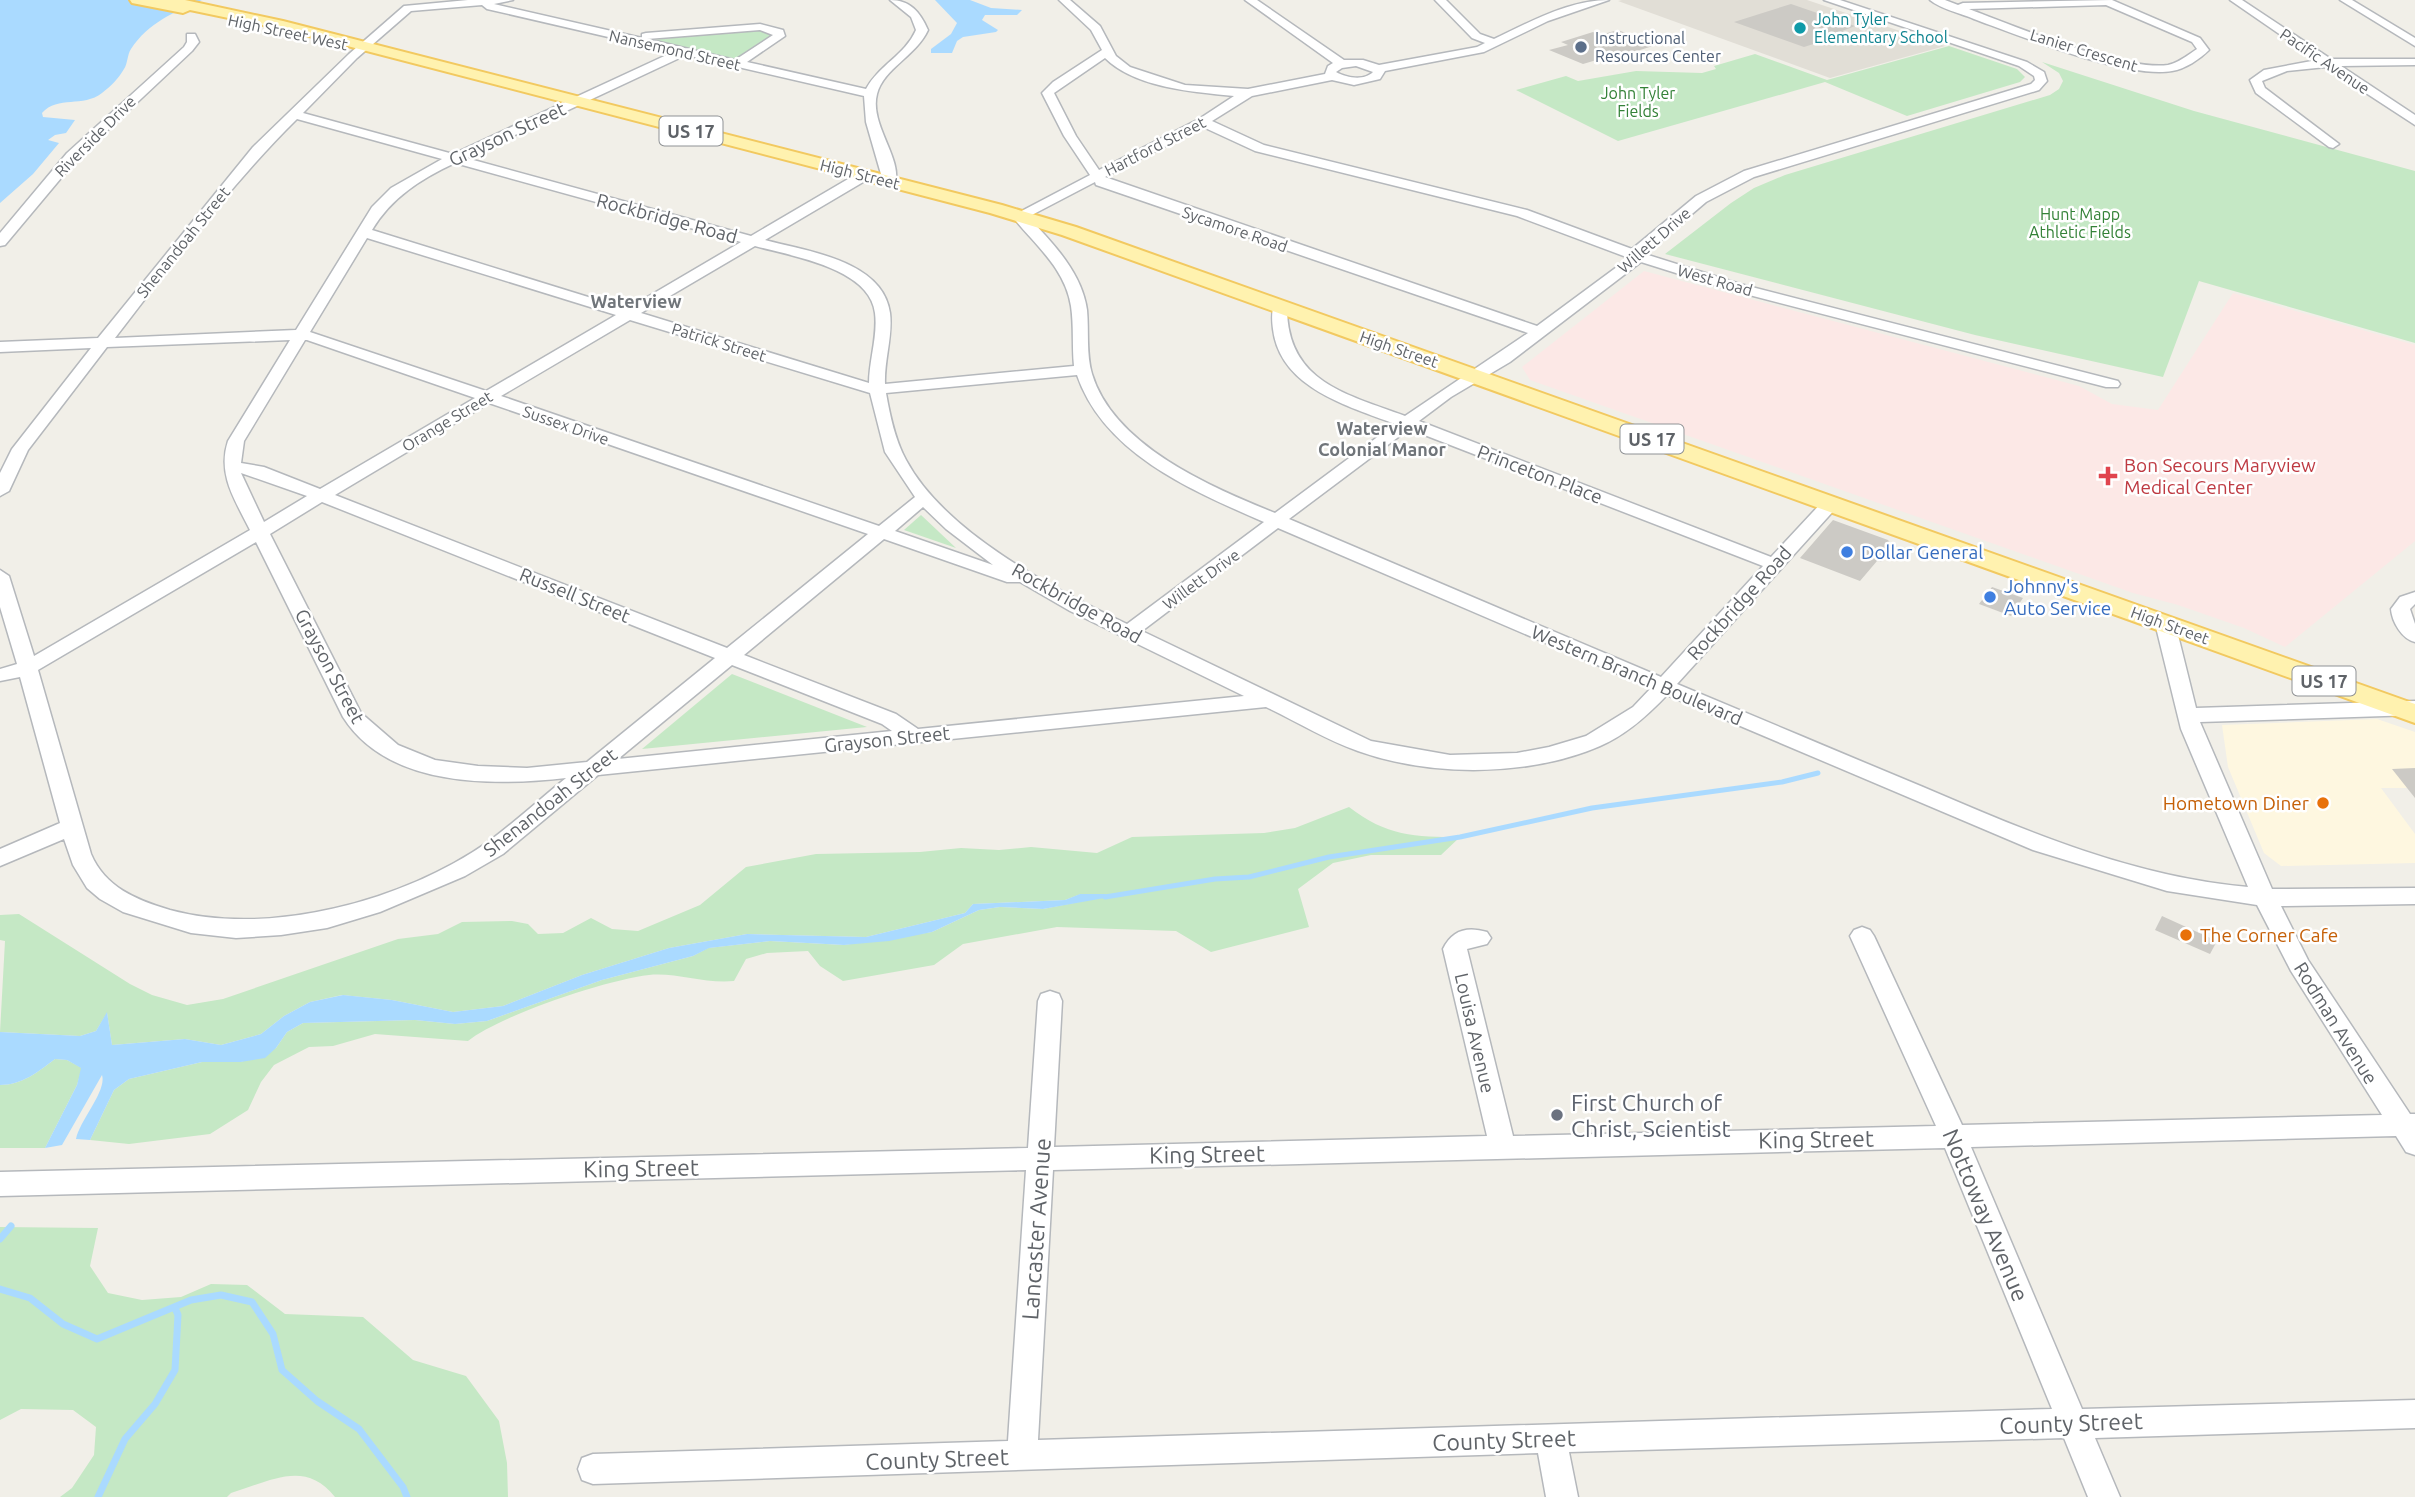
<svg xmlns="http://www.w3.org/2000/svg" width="2415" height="1497" font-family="Ubuntu,sans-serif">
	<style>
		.commercial { fill: #fef7e0 }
		.education { fill: #e1ded6 }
		.medical { fill: #fce8e6 }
		.green { fill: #c5e8c5 }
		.water { fill: #aadaff }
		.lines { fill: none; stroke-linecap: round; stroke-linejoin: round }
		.stream-far1 { stroke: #aadaff; stroke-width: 5 }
		.stream { stroke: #aadaff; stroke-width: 7 }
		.building { fill: #cccac5 }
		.minor-casing { stroke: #b5b8bc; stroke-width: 3 }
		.major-casing { stroke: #f2c960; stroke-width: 4 }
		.minor { fill: #fff; fill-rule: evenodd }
		.major { fill: #fff2af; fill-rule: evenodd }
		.culture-dot { fill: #0f9aa8; stroke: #fff; stroke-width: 2.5 }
		.service-dot { fill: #5c6f8a; stroke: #fff; stroke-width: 2.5 }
		.health-dot { fill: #e0444e; stroke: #fff; stroke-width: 2.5 }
		.shop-dot { fill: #3f7fe0; stroke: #fff; stroke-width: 2.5 }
		.food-dot { fill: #e8710a; stroke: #fff; stroke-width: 2.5 }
		.worship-dot { fill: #6b7280; stroke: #fff; stroke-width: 2.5 }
		.labels { text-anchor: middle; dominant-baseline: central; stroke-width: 5; stroke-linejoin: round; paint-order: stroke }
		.far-culture-label { font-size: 16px; fill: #0d838f; stroke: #fff; text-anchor: start }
		.far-street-label { font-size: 16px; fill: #5f6368; stroke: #fff }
		.far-service-label { font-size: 16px; fill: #4e5e75; stroke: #fff; text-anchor: start }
		.far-park-label { font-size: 16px; fill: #348238; stroke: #fff }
		.shield { fill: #fff; stroke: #8f9295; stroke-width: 2 }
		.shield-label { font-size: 18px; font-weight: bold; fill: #5f6368 }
		.far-neighbourhood-label { font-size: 18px; font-weight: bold; fill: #70757a; stroke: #fff }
		.street-label { font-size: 19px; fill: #5f6368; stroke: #fff }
		.health-label { font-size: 19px; fill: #be3a42; stroke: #fff; text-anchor: start }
		.shop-label { font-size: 19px; fill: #366cbe; stroke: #fff; text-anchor: start }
		.food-label { font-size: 19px; fill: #c56008; stroke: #fff; text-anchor: end }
		.near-worship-label { font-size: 23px; fill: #5b616d; stroke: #fff; text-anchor: start }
		.near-street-label { font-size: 23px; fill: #5f6368; stroke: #fff }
	</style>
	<rect width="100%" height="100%" fill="#f1efe8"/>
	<polygon class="commercial" points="2377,719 2415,732 2415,788 2381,788 2415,834 2415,863 2281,866 2264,853 2228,767 2222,725"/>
	<polygon class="education" points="1622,0 1807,0 1945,46 1830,78 1618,1"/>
	<polygon class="medical" points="1644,271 2079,386 2112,404 2158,410 2233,293 2415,345 2415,541 2285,647 2244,628 2178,605 2133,593 1530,380 1522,367"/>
	<g class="green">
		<polygon points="759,30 774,34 773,37 737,60 651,40"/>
		<polygon points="1949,46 2017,69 2025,77 2020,82 1907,116 1825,82 1618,141 1516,90 1566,76 1578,81 1636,71 1702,73 1716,69 1714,66 1755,54 1827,80"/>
		<polygon points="2042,62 2194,111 2415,171 2415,343 2199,281 2163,377 1975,335 1665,254 1731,203 1754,188 1785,175 2050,95 2059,89 2063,81 2059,73"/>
		<polygon points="921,515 956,548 904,530"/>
		<polygon points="732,674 867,727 642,749"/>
		<path d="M1349,807c37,29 66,30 111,30l-19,18h-70l-38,8 -35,26 11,38 -98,25 -35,-21 -119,-4 -94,17 -29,21 -91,16 -23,-15 -12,-15 -41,2 -21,6 -12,22c-29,3 -59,-9 -85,-6 -43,5 -148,40 -181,66l-93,-7 -42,12 -24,1 -35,18 -13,17 -13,28 -38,24 -81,10 -39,-4 24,-50 15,-11 73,-17h39l35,-14 11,-16 16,-9 112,-3 40,4 32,-3 115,-41 91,-24 15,-8 62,-7 74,4 88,-13 47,-22 21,-3 43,2 66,-13 -28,-2 -16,6 -92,4 -8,9 -99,24 -119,-3 -78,14 -87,27 -79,31 -50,6 -61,-12 -50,-5 -32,7 -26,14 -23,18 -40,11 -36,-6 -73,6 -5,-32 -11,18 -16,5 -80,-4 5,-91 -5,-1v-25l19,-1 111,70 22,11 35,10 36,-6 175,-60 40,-5 24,-12 50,-1 16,3 10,10 25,-1 28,-15 21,11 26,2 62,-26 46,-38 70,-13 104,-2 41,-4 38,2 32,-3 66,6 35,-16 132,-4 31,-5z"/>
		<path d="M55,1059l12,1 15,8 -5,17 -32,63h-45v-63c22,0 38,-13 55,-26z"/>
		<path d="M0,1227l98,1 -8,38 18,27 34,7 39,-3 30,-13 36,1 38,29 78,3 50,43 53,16 33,45 8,42 1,34h-173c-30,-38 -64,-16 -104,-4l-4,4h-167l12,-9 22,-33 2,-28 -23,-17 -52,-1 -21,11z"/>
	</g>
	<g class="water">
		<path d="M0,0h202c-28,12 -54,23 -71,49 -4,6 -3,14 -7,20 -5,9 -14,18 -22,24 -19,15 -44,2 -60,20l1,4 32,3 -9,13 -11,2 -7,5 11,3 -26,31 -33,29z"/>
		<polygon points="935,0 970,0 991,8 1022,10 1017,15 985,15 982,20 998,30 996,32 963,37 957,41 952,53 931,53 931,49 951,34 957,23"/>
		<path d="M1080,894h25l5,3 -67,12 -43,-2 -21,3 -47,22 -43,9 -45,4 -74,-4 -61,7 -16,8 -91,24 -115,41 -32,3 -40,-4 -112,3 -16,9 -11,16 -11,10 -24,4h-39l-73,17 -15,11 -24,50 -14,-1c4,-19 31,-48 26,-64l-40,70 -17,3 32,-63 4,-17 -14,-8 -12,-1c-17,13 -33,26 -55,26v-53l80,4 16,-5 11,-19 5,33 73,-6 36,6 40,-11 23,-18 26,-14 33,-7 49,5 61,12 50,-6 79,-31 87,-27 78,-14 119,3 99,-24 8,-9 92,-4z"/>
	</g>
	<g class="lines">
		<polyline class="stream-far1" points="1105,897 1215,879 1249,877 1329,857 1460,837 1592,808 1782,782 1818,773"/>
		<g class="stream">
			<polyline points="0,1239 11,1226"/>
			<polyline points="0,1289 30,1298 63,1324 97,1339 191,1300 221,1295 252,1302 273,1334 282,1370 317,1401 359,1429 403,1487 407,1497"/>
			<polyline points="98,1497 125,1439 155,1404 175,1370 178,1315 175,1308"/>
		</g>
	</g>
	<g class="building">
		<polygon points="1791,4 1855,26 1842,31 1848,33 1804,47 1734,22"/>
		<polygon points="1618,30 1656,45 1605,61 1600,59 1583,64 1549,50 1568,45 1561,42 1593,32 1600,35"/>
		<polygon points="1833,520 1888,540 1893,547 1881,562 1877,561 1860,581 1800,558"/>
		<polygon points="1992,587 2023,598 2011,616 1979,604"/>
		<polygon points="2415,768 2415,798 2392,769"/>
		<polygon points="2162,916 2217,941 2210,954 2155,930"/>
	</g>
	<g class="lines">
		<defs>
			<g id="minor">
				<path d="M468,0h45l-19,4 148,34v-4l4,-1 114,-9 23,6 2,6 -38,26 119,27c13,-24 39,-34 50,-59l-5,-13 -21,-17c20,0 30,12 38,30 -12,26 -45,39 -51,64 -8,30 26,65 18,90h-10l-2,-3 -17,-59 -2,-26 -178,-41 -220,103 285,78 109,-64h10v6l-105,62c40,11 118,20 125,73 3,23 -6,47 -5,71l189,-18c-2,-20 0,-40 -3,-60 -6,-38 -36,-61 -59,-90l78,-41 -26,-39 -22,-43 11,-11 49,-32 -11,-20 -32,-30h11l30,26 16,30 14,11 55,18 63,4 77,-15 3,-8 5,-3 -88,-63h12l87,60h19l16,5 98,-18 8,-4 -13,-5 -37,-38h11l34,34 14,5c36,-17 75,-39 115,-39l-61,21 -64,31 -99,19 -5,8 -26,6 -22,-5 -80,16 -40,25 52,24 263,65 105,39 64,-53 48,-25 287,-87 4,-4 -1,-4 -15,-10 -195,-66h16l187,62 17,10 3,9 -8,9 -285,87 -48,25 -61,52 95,30 378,97 2,3 -2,3h-12l-376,-97 -89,-28 -131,100 -59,35 -32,24 352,136 54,-58h12l3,4 -3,4 -160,177c82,34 164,69 246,103 105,45 210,90 325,100l-67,-158 -26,-106 3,-4h14l3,4 21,85 219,-7v14l-215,7 72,167 143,-1v16l-134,2 27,54 102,154h5v41l-9,-3 -10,-16 -425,11 111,262 333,-9v28l-320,10 25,59h-32l-24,-59 -495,14 9,45h-32l-8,-44 -945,31 -11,-4 -4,-11 4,-11 11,-4 415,-13 18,-271 -1026,26v-24l1028,-24 10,-147 3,-7 9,-3 9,3 3,7 -8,146 433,-11 -44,-187c9,-19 24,-23 44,-17l4,6 -4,6 -20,5 46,187 423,-10 -86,-190 4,-6 8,-3 8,3 4,6 88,189 420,-10 -91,-144 -34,-66 -90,-14 -134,-41 -366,-155c-19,20 -41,40 -67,51 -72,31 -169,31 -242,5 -32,-11 -62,-30 -92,-44l-668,68 -95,79 -38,22 -85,36 -53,16 -46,7 -45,3 -45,-5 -68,-21 -23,-13 -13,-11 -14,-23 -9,-26 -64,27v-17l60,-26 -40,-146 -20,4v-12l17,-5 -17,-57v-37l9,6 25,80 216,-126c-15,-30 -33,-56 -22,-89l62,-101 -183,7 -79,103 -19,41 -9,5v-23l12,-24 79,-101 -91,4v-10l98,-4 155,-191 96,-93 55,-48zM482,5l5,4 186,43 -220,102 -150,-41 54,-55 54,-47zM760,30l13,5 -38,25 -88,-21zM1105,58c30,30 89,34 129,38l-35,23 -100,51 -23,-34 -22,-43zM1356,66l17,6c-9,9 -26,6 -37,0l6,-4zM297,119l145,40 -51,29 -19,19 -76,123 -181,8c58,-75 114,-152 182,-219zM1203,127l52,24 262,65 112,42 -92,68 -432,-149zM455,163l286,79 -114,67 -255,-79c20,-33 49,-51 83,-67zM1095,182l1,3 432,148 -123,83c-59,-22 -119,-34 -118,-110l-7,-4 -5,1c-4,8 -3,18 -2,26 7,59 75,77 122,95l-120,89c-64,-26 -161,-67 -183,-139 -6,-20 -3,-42 -5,-64 -5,-37 -34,-67 -59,-93zM367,238l249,77 -130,76 -176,-59zM755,246c36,10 115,22 120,67 3,23 -6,47 -6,70l-228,-70zM630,320l240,73 15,59 30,45 -36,29 -378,-130zM305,340h2l168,58 -155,91 -56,-22 -23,-4 3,-22zM1077,375c27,79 116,116 187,147l-137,102c-73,-35 -182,-91 -221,-164 -11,-20 -16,-44 -20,-67zM489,403l379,131 -141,114 -392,-153zM1409,429l354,137 -102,111 -372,-158zM241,473l66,23 -43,26zM322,502l393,156 -128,104 -60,6 -49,-2 -43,-6 -37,-15 -37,-32 -91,-179zM923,507l23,22 47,36 -98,-34zM1278,528l373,160 -18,19 -47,29 -37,11 -32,6 -67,2 -79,-14 -229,-110zM884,539l123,43h13l50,29 174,85 -326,33 -22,-15 -152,-59zM256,542l87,175c45,71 150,69 223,61 -26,21 -51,44 -78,64 -84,59 -218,95 -318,68 -34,-10 -65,-23 -79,-56l-53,-184zM732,665l150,59 10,7 -274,28zM1945,1148l107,261 -1014,31 15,-270z"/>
				<path d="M1930,0h15l13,5 5,-2 149,-3 88,38 9,12c-9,9 -24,19 -37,21 -46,8 -152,-35 -198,-52 -14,-6 -33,-10 -44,-19zM2106,5l86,37 5,7c-9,6 -19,14 -29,16 -45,6 -154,-39 -199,-56z"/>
				<polygon points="2230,0 2242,0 2331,59 2415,59 2415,65 2341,66 2415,115 2415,125 2326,67 2287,71 2262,81 2265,88 2339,144 2333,148 2329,147 2256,93 2250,80 2264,70 2317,60"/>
				<polygon points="2340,0 2352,0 2415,38 2415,46"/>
				<polygon points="187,34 195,34 199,42 192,51 77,159 5,245 0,246 0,233 67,153 184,47 187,42"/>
				<path d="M2415,592v12l-5,5 5,15v18c-13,-3 -23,-20 -24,-33l9,-12z"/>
			</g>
			<polygon id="major" points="130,0 185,0 283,21 1002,205 1076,227 2415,704 2415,723 1062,235 990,213 282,29 190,10 183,13 132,3"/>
		</defs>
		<use href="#minor" class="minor-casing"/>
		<use href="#major" class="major-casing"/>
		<use href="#minor" class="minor"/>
		<use href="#major" class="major"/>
	</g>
	<circle class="culture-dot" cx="1800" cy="28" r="7"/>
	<circle class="service-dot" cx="1581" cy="47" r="7"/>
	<path class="health-dot" d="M2104.5 465.5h7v7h7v7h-7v7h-7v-7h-7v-7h7z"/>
	<g class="shop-dot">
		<circle cx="1847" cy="552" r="7"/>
		<circle cx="1990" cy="597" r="7"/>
	</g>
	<g class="food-dot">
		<circle cx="2323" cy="803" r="7"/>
		<circle cx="2186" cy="935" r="7"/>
	</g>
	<circle class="worship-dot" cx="1557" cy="1115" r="7"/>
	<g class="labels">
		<g class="far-culture-label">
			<text x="1814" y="19">John Tyler<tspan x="1814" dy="18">Elementary School</tspan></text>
		</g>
		<g class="far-street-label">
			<text transform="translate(288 32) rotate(12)">High Street West</text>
			<text transform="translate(675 50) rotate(13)">Nansemond Street</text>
			<text transform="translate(2084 50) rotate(17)">Lanier Crescent</text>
			<text transform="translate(2325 61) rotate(34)">Pacific Avenue</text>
			<text transform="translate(95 136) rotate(-45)">Riverside Drive</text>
			<text transform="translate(1155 146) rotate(-27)">Hartford Street</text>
			<text transform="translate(860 174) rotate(14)">High Street</text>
			<text transform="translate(1235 229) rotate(19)">Sycamore Road</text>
			<text transform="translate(1654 240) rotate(-41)">Willett Drive</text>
			<text transform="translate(183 242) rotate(-51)">Shenandoah Street</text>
			<text transform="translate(1715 280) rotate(16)">West Road</text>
			<text transform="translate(719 342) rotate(17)">Patrick Street</text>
			<text transform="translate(1399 349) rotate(19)">High Street</text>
			<text transform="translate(447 421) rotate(-31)">Orange Street</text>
			<text transform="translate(566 425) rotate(19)">Sussex Drive</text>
			<text transform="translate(1201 579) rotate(-36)">Willett Drive</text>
			<text transform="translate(2170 625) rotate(20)">High Street</text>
		</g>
		<g class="far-service-label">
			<text x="1595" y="38">Instructional<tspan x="1595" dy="18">Resources Center</tspan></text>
		</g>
		<g class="far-park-label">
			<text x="1638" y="93">John Tyler<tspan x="1638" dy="18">Fields</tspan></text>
			<text x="2080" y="214">Hunt Mapp<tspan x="2080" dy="18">Athletic Fields</tspan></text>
		</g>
		<g class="shield">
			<rect x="659.5" y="116.5" width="63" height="29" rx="5"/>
			<rect x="1620.5" y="424.5" width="63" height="29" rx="5"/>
			<rect x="2292.5" y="666.5" width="63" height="29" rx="5"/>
		</g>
		<g class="shield-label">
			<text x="691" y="131">US 17</text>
			<text x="1652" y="439">US 17</text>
			<text x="2324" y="681">US 17</text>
		</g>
		<g class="far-neighbourhood-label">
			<text x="636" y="301">Waterview</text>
			<text x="1382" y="428">Waterview<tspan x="1382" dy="21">Colonial Manor</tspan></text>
		</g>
		<g class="street-label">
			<text transform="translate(507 134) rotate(-25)">Grayson Street</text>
			<text transform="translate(667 218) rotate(15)">Rockbridge Road</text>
			<text transform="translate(1540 474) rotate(21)">Princeton Place</text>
			<text transform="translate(575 595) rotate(22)">Russell Street</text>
			<text transform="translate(1077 603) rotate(29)">Rockbridge Road</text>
			<text transform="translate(1739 603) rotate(-48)">Rockbridge Road</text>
			<text transform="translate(330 666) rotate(62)">Grayson Street</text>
			<text transform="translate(1637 675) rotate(23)">Western Branch Boulevard</text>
			<text transform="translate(887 739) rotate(-6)">Grayson Street</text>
			<text transform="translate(550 802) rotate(-38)">Shenandoah Street</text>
			<text transform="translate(2336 1023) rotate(58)">Rodman Avenue</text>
			<text transform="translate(1475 1033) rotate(77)">Louisa Avenue</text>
		</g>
		<g class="health-label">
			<text x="2124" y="465">Bon Secours Maryview<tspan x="2124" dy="22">Medical Center</tspan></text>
		</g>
		<g class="shop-label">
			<text x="1861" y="552">Dollar General</text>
			<text x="2004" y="586">Johnny's<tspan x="2004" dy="22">Auto Service</tspan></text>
		</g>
		<g class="food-label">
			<text x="2309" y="803">Hometown Diner</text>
			<text x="2200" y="935" text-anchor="start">The Corner Cafe</text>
		</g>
		<g class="near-worship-label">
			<text x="1571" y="1102">First Church of<tspan x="1571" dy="26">Christ, Scientist</tspan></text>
		</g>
		<g class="near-street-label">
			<text transform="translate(1816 1139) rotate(-1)">King Street</text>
			<text transform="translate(1207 1154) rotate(-1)">King Street</text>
			<text transform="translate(641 1168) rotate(-1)">King Street</text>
			<text transform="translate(1986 1215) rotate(67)">Nottoway Avenue</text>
			<text transform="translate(1036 1229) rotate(-86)">Lancaster Avenue</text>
			<text transform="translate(2071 1423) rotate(-2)">County Street</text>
			<text transform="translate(1504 1440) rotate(-2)">County Street</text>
			<text transform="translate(937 1459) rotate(-2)">County Street</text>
		</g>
	</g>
</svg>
